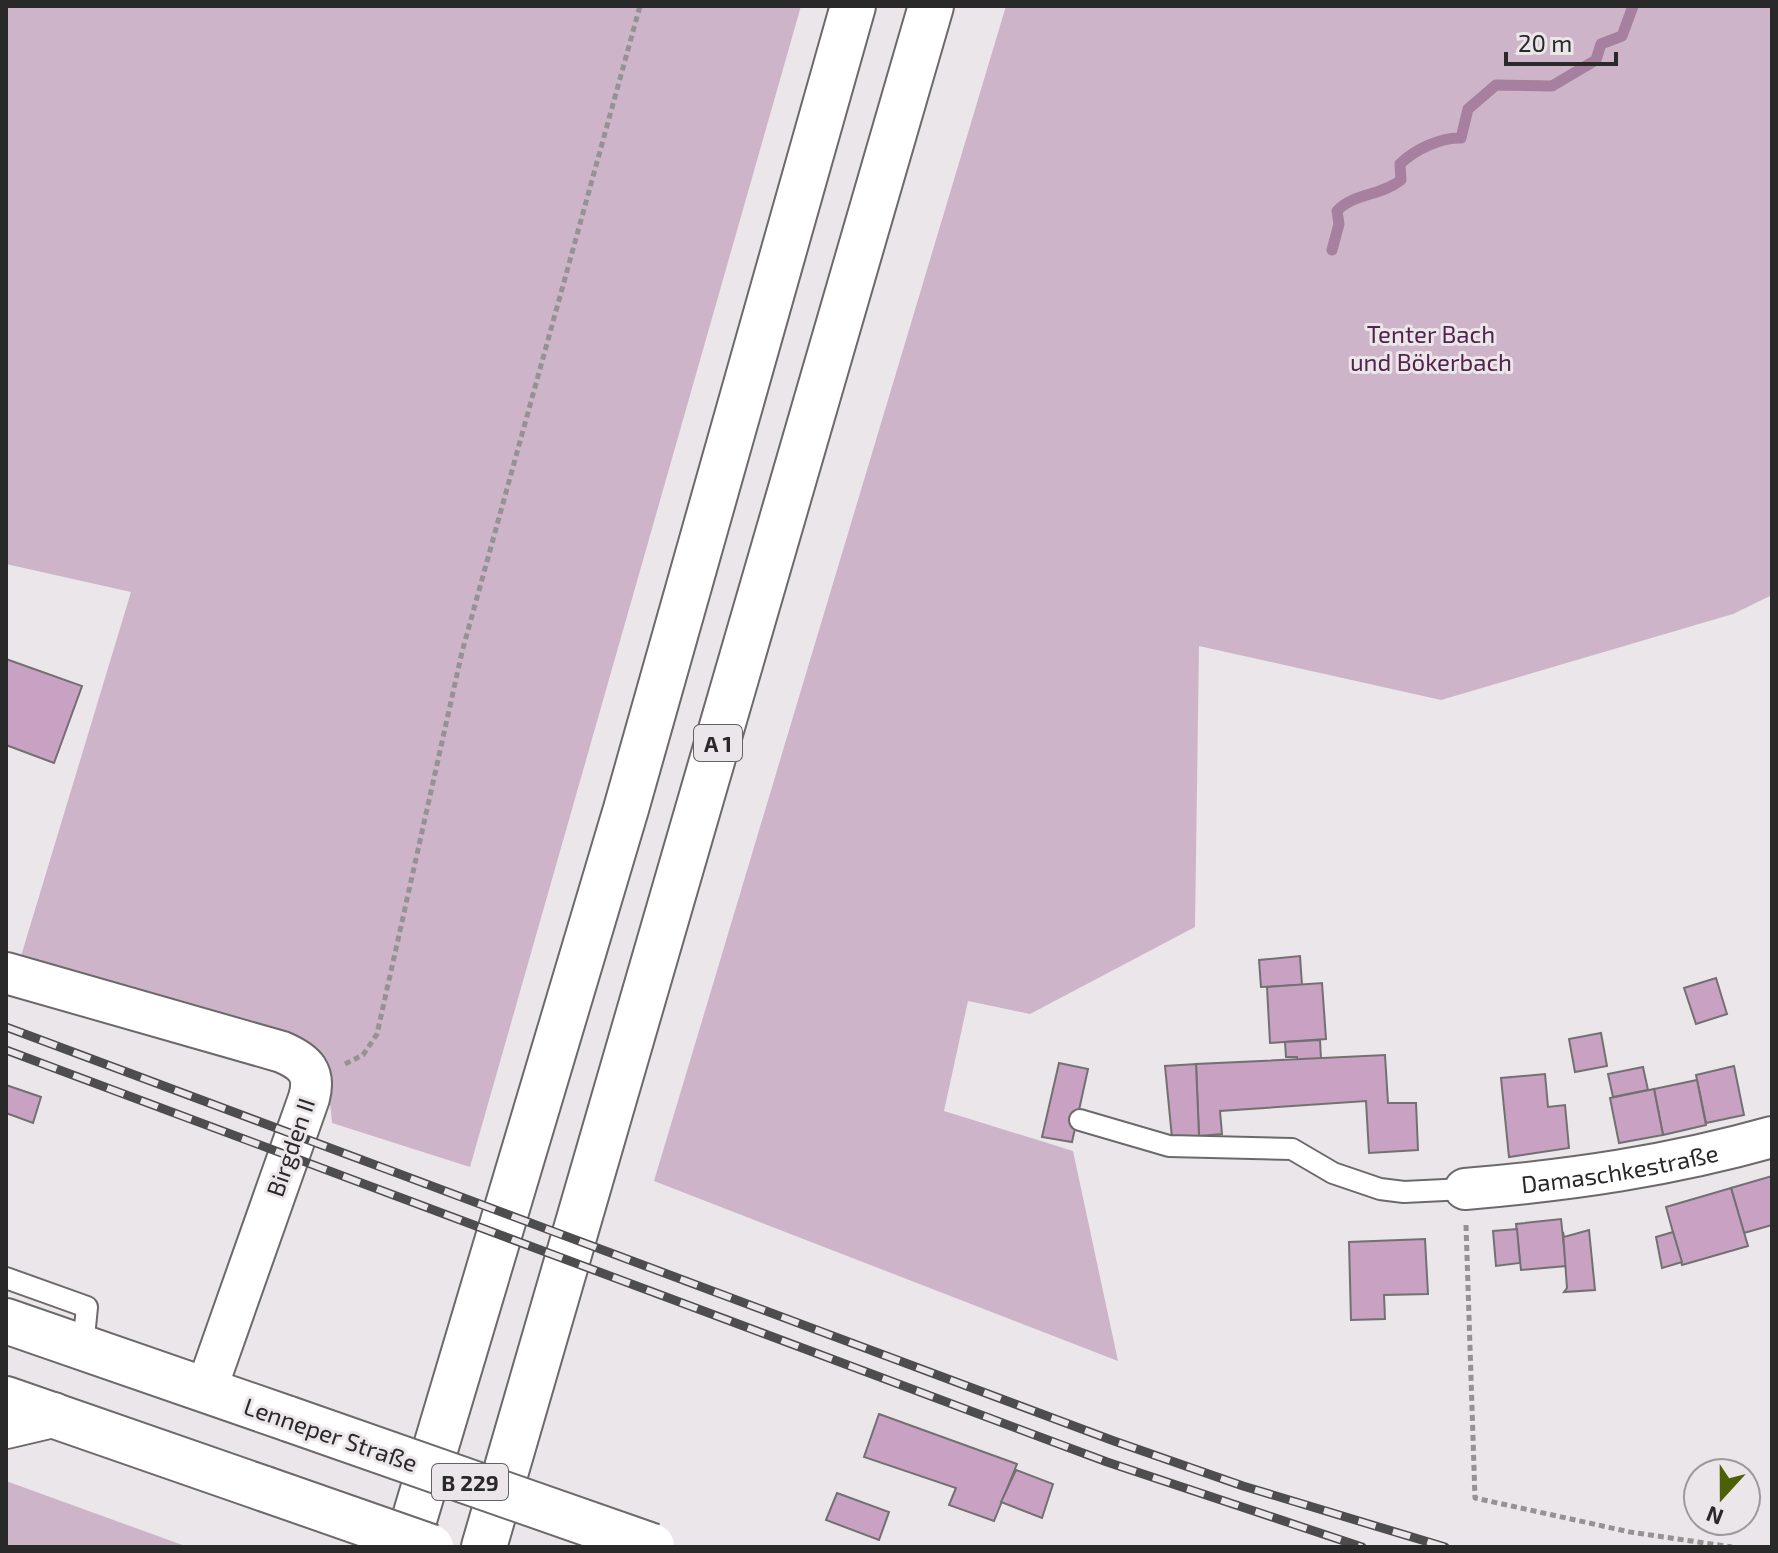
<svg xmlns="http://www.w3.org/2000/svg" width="1778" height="1553" font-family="'Exo 2',sans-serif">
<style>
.green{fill:#ceb4c9}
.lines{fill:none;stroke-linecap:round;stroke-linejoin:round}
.stream{stroke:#a780a0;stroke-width:11}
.building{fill:#c9a1c2;stroke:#737072;stroke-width:2}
.service-casing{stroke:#6c696b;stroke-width:24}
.minor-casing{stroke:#6c696b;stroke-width:44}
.primary-casing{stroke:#6c696b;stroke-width:48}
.motorway-casing{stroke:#6c696b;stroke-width:48}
.path{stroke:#959294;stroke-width:5;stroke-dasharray:6 4;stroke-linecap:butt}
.service{stroke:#fff;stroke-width:20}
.minor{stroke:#fff;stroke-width:40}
.primary{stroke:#fff;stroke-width:44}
.motorway{stroke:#fff;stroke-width:44}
.rail-casing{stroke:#4e4d4e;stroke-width:9}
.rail{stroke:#eae6e9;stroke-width:6;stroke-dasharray:18;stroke-linecap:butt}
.primary-bridge-casing{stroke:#6c696b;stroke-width:48;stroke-linecap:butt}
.primary-bridge{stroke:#fff;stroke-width:44}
.labels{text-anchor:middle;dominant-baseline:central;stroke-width:6;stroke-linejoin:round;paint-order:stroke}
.shield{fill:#eae6e9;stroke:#646263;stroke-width:2}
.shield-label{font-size:22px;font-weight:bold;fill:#2a292a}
.park-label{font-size:24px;fill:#53224d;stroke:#eae6e9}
.street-label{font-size:24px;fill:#2a292a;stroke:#eae6e9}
</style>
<rect width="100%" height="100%" fill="#eae6e9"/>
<g class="green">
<polygon points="6,6 801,6 470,1167 332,1123 326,1060 18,966 131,592 6,564"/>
<polygon points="1006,6 1772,6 1772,595 1733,614 1441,700 1199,646 1195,927 1030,1014 968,1001 944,1111 1073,1151 1118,1361 654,1181"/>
<polygon points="6,1481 188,1547 6,1547"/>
</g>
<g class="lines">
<path class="stream" d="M1332 250 1339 224 1337 211C1354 193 1381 196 1401 180L1400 164C1414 150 1441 137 1461 138L1468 109 1496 85 1552 86 1596 60 1601 44 1622 36 1633 6"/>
</g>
<g class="building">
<polygon points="6,659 82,686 54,763 6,745"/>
<polygon points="1300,956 1302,985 1261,987 1259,960"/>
<polygon points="1716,978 1727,1014 1696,1024 1684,988"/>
<polygon points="1322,983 1326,1039 1270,1043 1267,987"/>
<polygon points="1601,1033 1607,1066 1575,1072 1569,1039"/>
<polygon points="1320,1040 1321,1059 1297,1061 1297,1057 1286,1057 1285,1042"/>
<polygon points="1385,1055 1388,1103 1416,1103 1418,1150 1369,1153 1366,1101 1220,1111 1222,1134 1199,1136 1196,1064"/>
<polygon points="1059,1063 1088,1069 1072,1142 1042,1137"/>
<polygon points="1196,1064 1199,1136 1172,1138 1165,1066"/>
<polygon points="1734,1066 1744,1115 1706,1123 1696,1075"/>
<polygon points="1643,1067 1648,1090 1613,1097 1608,1074"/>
<polygon points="1545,1074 1548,1107 1565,1105 1569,1148 1509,1157 1501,1078"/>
<polygon points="1697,1080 1706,1125 1663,1135 1654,1089"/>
<polygon points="6,1085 41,1097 33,1123 6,1113"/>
<polygon points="1654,1089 1663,1135 1619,1143 1610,1098"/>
<polygon points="1772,1176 1772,1225 1744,1233 1731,1188"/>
<polygon points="1731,1188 1748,1246 1682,1265 1666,1207"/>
<polygon points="1561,1219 1566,1266 1521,1270 1516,1224"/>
<polygon points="1517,1229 1520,1263 1496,1266 1493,1231"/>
<polygon points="1589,1230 1595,1290 1564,1292 1567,1288 1563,1232 1564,1237"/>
<polygon points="1673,1232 1682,1262 1662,1268 1656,1237"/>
<polygon points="1425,1239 1428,1294 1384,1295 1385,1319 1351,1320 1349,1242"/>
<polygon points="879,1414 1017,1464 994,1521 949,1505 956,1488 864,1457"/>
<polygon points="1016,1470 1053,1484 1042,1518 1001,1502"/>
<polygon points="837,1493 889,1512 879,1540 826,1520"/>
</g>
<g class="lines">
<defs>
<g id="service">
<polyline points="1080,1120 1169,1146 1292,1149 1333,1173 1380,1189 1404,1192 1465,1189"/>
<polyline points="6,1278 87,1307 83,1347"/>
</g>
<g id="minor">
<path d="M6 973 282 1052C305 1062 316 1072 309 1098L206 1390"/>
<path id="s1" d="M1465 1189C1571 1180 1669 1166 1772 1137"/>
</g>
<g id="primary">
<polyline points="6,1321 289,1419"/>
<polyline points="6,1399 265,1489"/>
</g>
<g id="motorway">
<polyline points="6,1426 53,1415"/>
<polyline points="406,1547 626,809 853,6"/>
<polyline points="484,1547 931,6"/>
</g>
</defs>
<use href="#service" class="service-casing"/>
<use href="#minor" class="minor-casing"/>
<use href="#primary" class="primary-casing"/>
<use href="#motorway" class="motorway-casing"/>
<g class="path">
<polyline points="345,1064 363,1055 377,1034 462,652 640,6"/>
<polyline points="1466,1225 1475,1498 1630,1532 1732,1547"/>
</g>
<use href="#service" class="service"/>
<use href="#minor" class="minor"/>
<use href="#primary" class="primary"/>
<use href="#motorway" class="motorway"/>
<defs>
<g id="rail">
<polyline points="6,1027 1114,1441 1243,1486 1445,1547"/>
<polyline points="6,1050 1107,1462 1362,1547"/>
</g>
</defs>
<use href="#rail" class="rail-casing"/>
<use href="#rail" class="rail"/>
<defs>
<g id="primary-bridge">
<polyline points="289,1419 652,1546"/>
<polyline points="265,1489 431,1547"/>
</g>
</defs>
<use href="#primary-bridge" class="primary-bridge-casing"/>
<use href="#primary-bridge" class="primary-bridge"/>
</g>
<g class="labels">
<g class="shield">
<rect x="694" y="725" width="48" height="36" rx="6"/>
<rect x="432" y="1464" width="76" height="36" rx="6"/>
</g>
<g class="shield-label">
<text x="718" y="743">A 1</text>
<text x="470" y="1482">B 229</text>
</g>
<g class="park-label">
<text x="1431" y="333">Tenter Bach<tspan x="1431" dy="28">und Bökerbach</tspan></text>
</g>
<g class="street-label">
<text transform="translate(290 1147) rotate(-71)">Birgden II</text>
<text stroke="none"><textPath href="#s1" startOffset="156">Damaschkestraße</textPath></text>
<text transform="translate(331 1434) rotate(19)">Lenneper Straße</text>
</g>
</g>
<rect width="1778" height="1553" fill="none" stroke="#2a292a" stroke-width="16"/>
<g transform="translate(1722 1497) rotate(201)"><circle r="38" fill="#eae6e9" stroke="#9d9a9d" stroke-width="2"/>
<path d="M0-6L14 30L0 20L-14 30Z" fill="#4c6007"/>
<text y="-12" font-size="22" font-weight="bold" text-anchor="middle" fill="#2a292a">N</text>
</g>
<path d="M1506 52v12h110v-12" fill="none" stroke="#2a292a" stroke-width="4"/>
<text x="1518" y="52" font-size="24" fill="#2a292a" stroke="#eae6e9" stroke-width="6" paint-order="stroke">20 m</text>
</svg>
